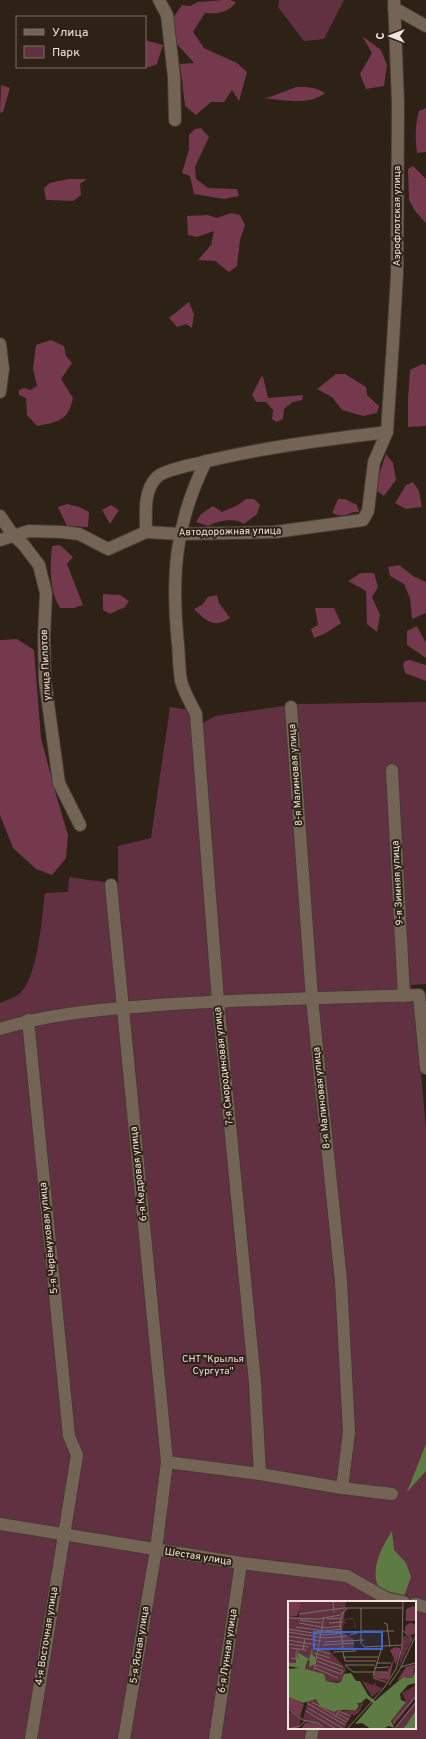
<svg xmlns="http://www.w3.org/2000/svg" width="426" height="1739" font-family="Overpass,sans-serif">
<style>
.green{fill:#623141;fill-rule:evenodd}
.forest{fill:#74394c}
.water{fill:#5f7b44}
.lines{fill:none;stroke-linecap:round;stroke-linejoin:round}
.minor-casing{stroke:#463b33;stroke-width:14}
.minor{stroke:#736456;stroke-width:12}
.labels{text-anchor:middle;dominant-baseline:central;stroke-width:4;stroke-linejoin:round;paint-order:stroke}
.street-label{font-size:10px;fill:#efe7df;stroke:#2e2115}
.park-label{font-size:10px;fill:#f3dee3;stroke:#2e2115}
.inset-road{fill:none;stroke:#7b7066;stroke-width:1}
.view{fill:#3c65d9;fill-opacity:0.15;stroke:#3c65d9;stroke-width:2}
.inset-edge{fill:none;stroke:#efe7df;stroke-width:2}
</style>
<rect width="100%" height="100%" fill="#2e2115"/>
<g class="green">
<polygon points="279,0 344,0 324,39 304,41 278,7"/>
<path d="M426 702V984L411 985 415 1009 426 1128V1739H0V1003C6 1000 14 998 19 994 38 979 42 916 45 893L68 892 69 877 118 884V846L151 838 170 707 190 710 191 730 215 716 298 704ZM289 1602H415V1728H289Z"/>
</g>
<g class="forest">
<path d="M223 0H230L236 2C229 13 217 14 205 13L193 32 204 48 237 63 247 72 239 101 232 90 224 102H211L196 115 185 106 180 64 194 63 176 43 171 21 182 5 190 6 198 2Z"/>
<polygon points="362,36 381,50 387,65 384,86 366,89 360,74 372,53"/>
<polygon points="145,40 163,45 157,64 150,67 133,68 145,67"/>
<polygon points="1,85 10,88 3,112 0,113"/>
<path d="M296 87C307 87 316 87 325 93 309 106 283 100 264 98L270 97Z"/>
<path d="M426 108V152L417 153C415 138 415 125 419 111Z"/>
<polygon points="201,128 209,137 195,167 196,179 208,188 237,189 239,196 224,199 194,194 190,176 182,173 189,149 189,135 195,129"/>
<polygon points="413,166 426,179 426,223 415,211 409,200 408,169"/>
<polygon points="68,179 87,179 80,184 81,195 73,201 46,200 44,188 50,183"/>
<polygon points="231,213 240,215 245,225 240,240 237,266 229,272 215,261 198,260 211,245 214,231 197,237 188,235 187,216 208,215 217,218"/>
<polygon points="189,302 194,314 192,328 186,324 177,327 169,318"/>
<path d="M51 340 64 346 66 356 72 363 61 379 73 398C68 421 58 422 37 426L27 415 26 398 19 395V390L24 388 30 390 37 386 33 369 36 345Z"/>
<polygon points="422,364 426,365 426,426 408,427 408,399 410,370"/>
<polygon points="336,374 345,374 366,387 367,395 379,406 377,413 363,416 342,410 332,397 317,389"/>
<polygon points="263,376 268,398 303,395 302,400 293,402 284,409 283,419 276,422 272,419 273,410 266,402 256,402 252,395 261,377"/>
<polygon points="386,454 393,463 396,480 384,496 377,491 379,475"/>
<polygon points="413,482 419,491 422,507 406,509 395,503 406,485"/>
<path d="M246 499H254L260 505 257 514 244 524C233 517 219 521 208 526L196 522 201 514 213 506 222 512 238 505Z"/>
<path d="M338 499H345L357 505 359 512C347 511 346 520 332 513Z"/>
<polygon points="67,504 79,507 89,512 88,527 67,526 58,507"/>
<polygon points="111,505 119,510 110,524 102,510"/>
<path d="M60 545 73 557 67 564 83 605 74 608H60C49 590 50 567 52 546Z"/>
<polygon points="399,565 413,576 426,582 426,613 412,619 410,598 404,584 390,576 388,567"/>
<polygon points="361,573 374,573 378,587 372,597 380,615 377,632 367,624 366,591 348,581"/>
<polygon points="103,594 120,595 129,601 125,607 110,614 103,610"/>
<path d="M217 595 219 603 230 618C214 629 206 621 194 609L202 605 208 597Z"/>
<polygon points="315,608 334,608 341,623 326,633 314,638 311,629 318,625"/>
<polygon points="417,626 426,643 426,658 407,645 407,631"/>
<polygon points="17,639 34,650 41,738 55,791 68,835 66,858 52,875 36,869 13,848 0,815 0,640"/>
<polygon points="410,660 426,665 426,681 405,673 403,665 405,661"/>
</g>
<g class="water">
<polygon points="426,1444 426,1471 407,1492"/>
<path d="M392 1531 394 1550 406 1563 411 1577 404 1596 379 1589C370 1568 381 1549 392 1531Z"/>
</g>
<g class="lines">
<defs>
<g id="minor">
<polyline points="159,0 167,15 174,77 175,120"/>
<polyline points="394,8 426,26"/>
<polyline points="0,344 3,369 0,392"/>
<path d="M206 461C175 524 171 576 178 644 179 656 179 669 181 681 184 692 191 704 196 714L218 1001 255 1383 260 1474"/>
<polyline points="0,516 13,535 23,544 39,565 46,593 44,637 45,681 59,783 80,825"/>
<path d="M146 532C146 513 143 491 157 477 163 471 186 466 195 464 258 448 322 440 387 432"/>
<polyline points="0,540 29,531 62,532 79,534 108,549 146,532 180,534 275,532 363,520 368,511 374,462 387,432 393,342 397,274 398,103 394,0"/>
<polyline points="291,707 312,999 341,1281 349,1432 342,1488"/>
<polyline points="392,770 404,996"/>
<polyline points="111,885 167,1462 156,1550 124,1739"/>
<polyline points="28,1020 69,1436 77,1455 31,1739"/>
<path d="M0 1029C51 1013 106 1009 158 1005 245 999 332 998 419 995L426 1068"/>
<polyline points="167,1462 260,1474 342,1488 392,1494"/>
<polyline points="0,1524 241,1563 347,1576 386,1598 404,1602"/>
<polyline points="415,1604 426,1607"/>
<polyline points="215,1739 241,1563"/>
<polyline points="311,1739 313,1728"/>
</g>
</defs>
<use href="#minor" class="minor-casing"/>
<use href="#minor" class="minor"/>
</g>
<g class="labels">
<g class="street-label">
<text transform="translate(397 216) rotate(-90)">Аэрофлотская улица</text>
<text transform="translate(230 532) rotate(-1)">Автодорожная улица</text>
<text transform="translate(46 665) rotate(-93)">улица Пилотов</text>
<text transform="translate(296 775) rotate(-94)">8-я Малиновая улица</text>
<text transform="translate(398 883) rotate(-93)">9-я Зимняя улица</text>
<text transform="translate(224 1066) rotate(-96)">7-я Смородиновая улица</text>
<text transform="translate(322 1098) rotate(-96)">8-я Малиновая улица</text>
<text transform="translate(139 1174) rotate(-96)">6-я Кедровая улица</text>
<text transform="translate(49 1238) rotate(-96)">5-я Черёмуховая улица</text>
<text transform="translate(198 1557) rotate(9)">Шестая улица</text>
<text transform="translate(47 1636) rotate(-81)">4-я Восточная улица</text>
<text transform="translate(140 1645) rotate(-81)">5-я Ясная улица</text>
<text transform="translate(228 1651) rotate(-82)">6-я Лунная улица</text>
</g>
<g class="park-label">
<text x="213" y="1359">CНТ "Крылья<tspan x="213" dy="12">Сургута"</tspan></text>
</g>
</g>
<g transform="translate(288 1601)">
<rect width="128" height="128" fill="#2e2115"/>
<path d="M16 0H58L56 18 66 17 68 26H65L67 25 66 18 56 19 59 23 56 22 54 31 66 38V49L40 48 58 68 53 81 38 80 37 77 17 69 20 60 12 52 8 63 0 62V16H11V5ZM119 34 124 39 111 66 115 36ZM74 80 85 84 88 80 87 84 93 87 96 86 84 96ZM128 84V97L105 125 104 117 118 101 114 92ZM78 97 71 111 66 115 64 113 56 128H37L15 118 20 99 28 98 40 107 56 110 71 108 72 104 69 102 74 103ZM128 100V112L114 128 107 126ZM4 111 13 118 10 128H0V112Z" fill="#623141"/>
<path d="M0 0H14L9 15 0 16ZM125 5 128 6V20H118V8ZM117 28a6 6 0 1 1 12 0a6 6 0 1 1-12 0ZM107 46 112 47V52L107 64 106 58 102 76 100 79 87 77 99 80 98 82 85 78 86 72 99 71 106 58 102 49ZM128 63 124 77 115 76 109 80 118 66ZM0 96 16 103 12 116 0 107ZM18 121 30 123 35 128H13Z" fill="#74394c"/>
<path d="M24 48 25 52H23L28 57 27 63 21 66 22 60 20 58 17 68 36 73 38 80 49 82 53 81 56 73 63 72 68 80H72L80 94 87 100 115 76 124 77 128 68V82L120 84 112 93 113 99 118 101 103 120 106 126 112 128 100 125 96 128H83L74 122 67 123 85 102 78 97 73 102H69L71 105 68 109H50L46 111 32 105 28 98 15 102 0 96V68L11 67 0 65V62H8V54L11 58 9 53 11 52 21 58ZM127 111 128 128H114L118 124Z" fill="#5f7b44"/>
<path class="inset-road" d="M45 0 46 12M73 7V42L77 46M11 13 56 7H115M0 17 31 18 52 14 60 7M39 18 53 17M12 19 33 22M11 22 38 27 52 25M41 22 55 21M96 22 99 23 102 46M8 26 37 30 53 28M0 28 37 34 54 32M115 30 123 36V40M0 31 37 37 59 35M62 34 75 30H106M0 35 33 40M0 39 29 44M36 41 76 39M0 43 21 46M35 44 66 42M77 46 114 44M3 47 18 49M43 48 55 47 52 21 56 11M15 49 17 37M29 49 42 53M45 51 68 50M55 51 57 60H88M26 52 42 57M29 56 55 66M55 56H90M3 57 8 58V51L12 48M29 60 55 70M88 62H103M28 64 53 73 55 70M57 64 65 71H99M57 64H87M113 66 127 62M27 67 50 77M86 67 101 66M26 69 36 16M85 75 94 46M101 84 112 68 128 34M24 101 58 121M19 102 57 124M20 107 54 127M0 108 15 119 30 122 37 128M18 110 48 128M49 112 61 119M47 116 51 110 62 115M105 122 128 95M108 126 128 101M0 128 12 125 17 120M59 128 96 87 108 68 114 46 115 0"/>
<path class="view" d="M26 31H94V48H26Z"/>
<rect width="128" height="128" class="inset-edge"/>
</g>
<rect x="16" y="16" width="130" height="52" fill="#2e2115" stroke="#7b7066"/>
<rect x="24" y="29" width="20" height="6" fill="#736456" stroke="#7b7066"/>
<text x="52" y="36" font-size="12" fill="#efe7df">Улица</text>
<rect x="24" y="46" width="20" height="12" fill="#623141" stroke="#7b7066"/>
<text x="52" y="56" font-size="12" fill="#efe7df">Парк</text>
<g transform="translate(390 36) rotate(270)" stroke="#2e2115" stroke-width="3" paint-order="stroke">
<path d="M0-3L7 15L0 10L-7 15Z" fill="#efe7df"/>
<text y="-6" font-size="11" font-weight="bold" text-anchor="middle" fill="#efe7df">С</text>
</g>
</svg>
